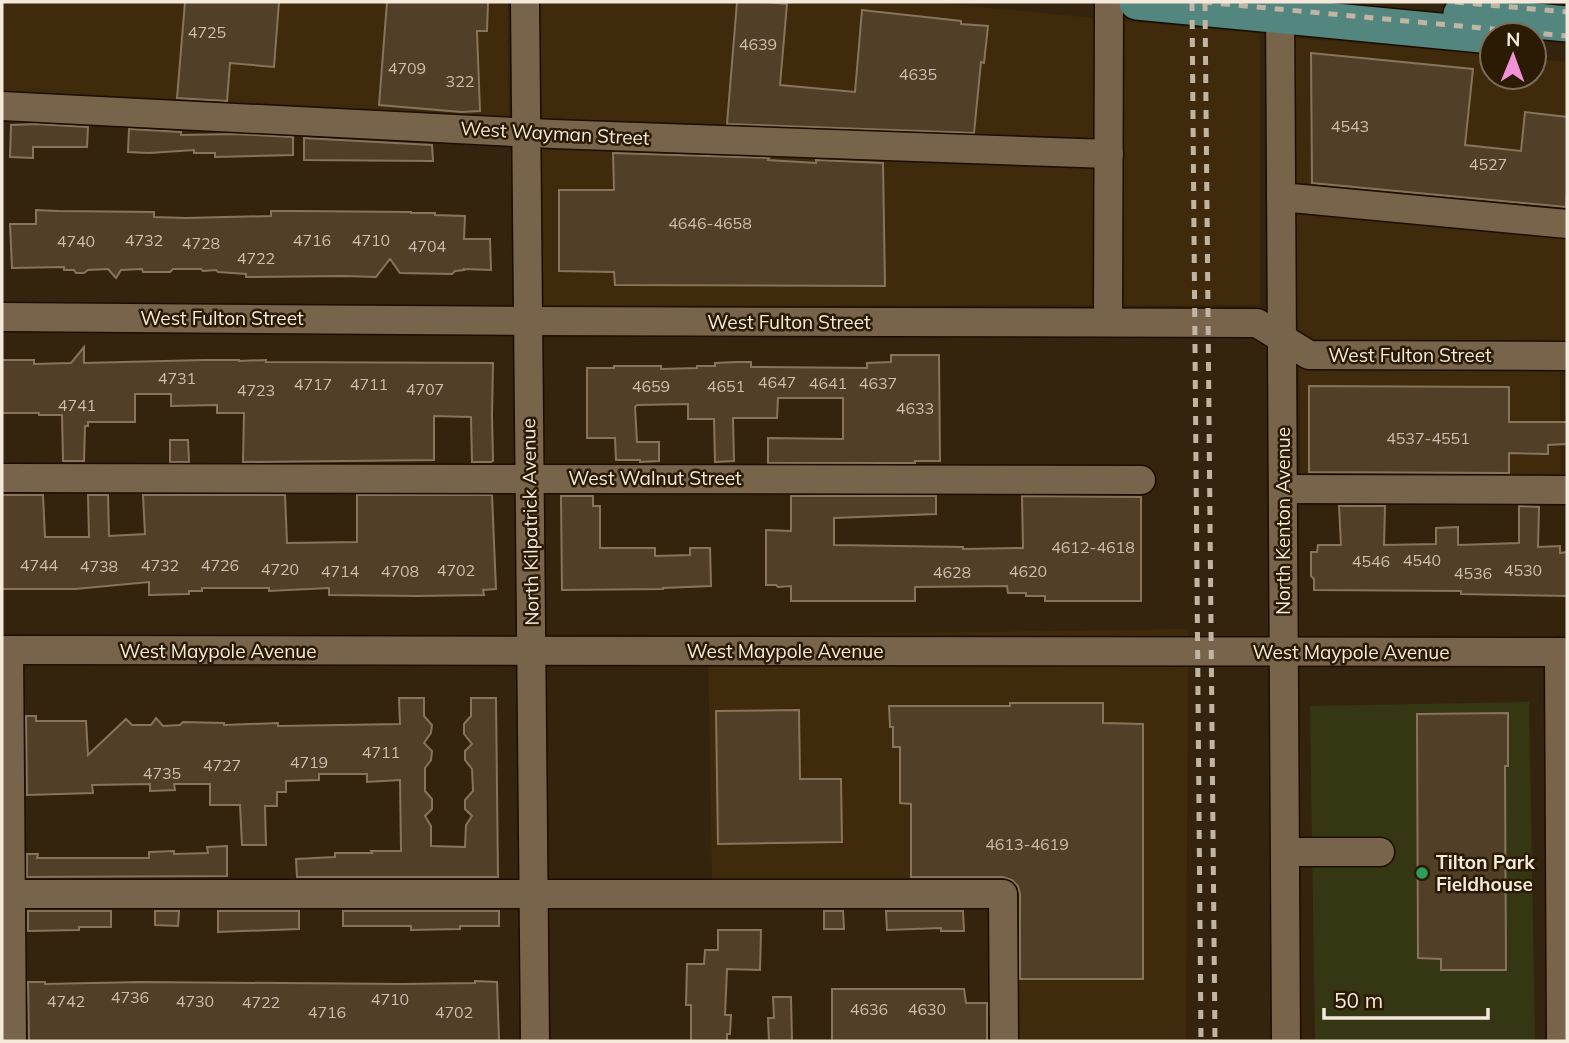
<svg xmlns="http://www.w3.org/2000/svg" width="1569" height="1043" font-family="Mulish,sans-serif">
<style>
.built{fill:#3f2a0b}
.green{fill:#353713}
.building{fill:#513f27;stroke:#88745b;stroke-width:2}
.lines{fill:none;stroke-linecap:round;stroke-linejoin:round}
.minor-casing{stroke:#1c0d00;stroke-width:31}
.major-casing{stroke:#1c0d00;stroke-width:38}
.minor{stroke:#77644b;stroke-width:28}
.major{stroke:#548680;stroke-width:35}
.rail{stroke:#c0b4a3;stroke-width:5;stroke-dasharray:9 9;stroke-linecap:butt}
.leisure-dot{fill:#2e9e5b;stroke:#2b1b04;stroke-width:2.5}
.labels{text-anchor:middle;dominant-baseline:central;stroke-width:5;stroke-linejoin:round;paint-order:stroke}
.number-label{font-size:16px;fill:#cbbeae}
.street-label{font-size:19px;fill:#f4e9db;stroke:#2b1b04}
.poi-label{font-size:19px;font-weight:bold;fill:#f4e9db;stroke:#2b1b04;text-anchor:start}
</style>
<rect width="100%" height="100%" fill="#35240d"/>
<g class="built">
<polygon points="2,2 508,2 509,132 2,106"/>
<polygon points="538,2 927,2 1254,33 1259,35 1260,42 1260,305 542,306"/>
<polygon points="1296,38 1492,55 1492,77 1534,77 1534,59 1567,62 1567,341 1305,339 1291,337 1293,41"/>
<polygon points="1299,367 1560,370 1561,490 1301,489"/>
<polygon points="1188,629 1186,1041 994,1041 987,888 712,882 708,636"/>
</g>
<polygon class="green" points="1529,702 1535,1041 1315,1041 1310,706"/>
<g class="building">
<polygon points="185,2 279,2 274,67 230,63 227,101 177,98"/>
<polygon points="387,2 488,2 487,31 477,31 480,111 461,112 379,105"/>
<polygon points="737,2 766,2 787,4 780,85 855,92 862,10 961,21 961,24 988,26 984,63 981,62 974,133 727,124"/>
<polygon points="1311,53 1473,69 1465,145 1521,151 1525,112 1567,117 1567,191 1566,207 1312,183"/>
<polygon points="36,124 88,127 87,147 33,147 33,158 10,157 11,125"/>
<polygon points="129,129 181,132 181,135 234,134 293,137 293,155 215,157 215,153 194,153 194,150 149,153 128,152"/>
<polygon points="304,138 432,145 433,161 304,160"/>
<polygon points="613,153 769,158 768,160 816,163 816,160 883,163 885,286 615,285 614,272 559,271 559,190 614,190"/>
<polygon points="36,210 59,211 154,212 154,217 186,218 271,216 271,211 294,211 411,212 411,213 435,213 435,215 465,216 464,239 490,239 491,270 464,269 464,270 455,271 452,274 400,273 390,259 376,277 343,276 246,277 246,274 218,272 216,270 203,271 201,269 173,269 170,272 143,272 142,269 121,270 116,278 108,269 88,270 84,273 76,273 74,270 64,270 64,267 12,268 10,224 36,224"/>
<polygon points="84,347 84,363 204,360 239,360 239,361 266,360 266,362 493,363 492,416 493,461 491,462 472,462 471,417 434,416 434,460 243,462 244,413 217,413 217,405 171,406 171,394 135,394 135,422 88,422 88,426 85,426 84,461 63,461 62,415 39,415 39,413 2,413 2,360 34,360 34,364 71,363"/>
<polygon points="891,355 939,355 940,461 915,461 915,463 768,463 768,438 843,439 843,398 778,398 777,418 733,418 734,461 715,462 714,419 688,419 688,404 637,405 635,407 637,442 659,442 659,461 640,462 640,460 616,460 615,438 587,438 587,368 614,368 614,366 661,366 661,369 697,368 697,366 715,366 715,363 736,362 751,362 751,367 867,368 867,363 891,362"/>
<polygon points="1309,386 1509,387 1509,422 1567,422 1567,444 1548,445 1548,454 1509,453 1509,473 1309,472"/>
<polygon points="170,440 188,440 189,462 170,462"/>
<polygon points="2,495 43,495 45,537 89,537 88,495 108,495 109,536 145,534 143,495 285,495 287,543 357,542 357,495 492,495 496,589 483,590 484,595 416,596 329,595 329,588 269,591 269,588 202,588 202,591 189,591 189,594 149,595 149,582 75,589 2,589"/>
<polygon points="561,496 593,496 593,506 600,506 600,548 655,548 655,556 690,555 690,548 710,548 711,586 663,588 663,589 562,590"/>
<polygon points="791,496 936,496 936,514 834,518 834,545 963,547 963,549 1023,548 1022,496 1141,497 1141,601 1045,601 1045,596 1026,596 1026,593 1008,593 1007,586 915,587 915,601 791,601 791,586 778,587 776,585 766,585 766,530 791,531"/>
<polygon points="1339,506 1385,506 1384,545 1436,544 1436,528 1458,527 1458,545 1519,543 1519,506 1539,507 1538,547 1560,546 1560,553 1567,552 1567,596 1461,594 1461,591 1314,590 1314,579 1311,576 1311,552 1317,552 1318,545 1341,545"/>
<polygon points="399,698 424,698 424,716 432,725 431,733 424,743 432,751 431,760 425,768 425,791 432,799 432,809 425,816 431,826 431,846 465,847 466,825 472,816 465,809 465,800 473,791 472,769 465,760 465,751 472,744 464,734 464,724 471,716 471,698 496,698 498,877 297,877 296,859 335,857 335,853 372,853 371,851 401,851 400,780 367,782 367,774 319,774 319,780 286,781 286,792 277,792 277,806 265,806 266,845 242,845 240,805 210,805 210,784 174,784 175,790 150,791 150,784 92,785 93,793 27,795 26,716 36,716 36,721 86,721 88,755 126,719 132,725 151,725 156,718 163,726 180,725 183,722 224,723 224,725 278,723 278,726 400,724"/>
<polygon points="1010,703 1103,703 1103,723 1143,724 1143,979 1020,979 1020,894 1018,886 1012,880 1003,877 911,877 911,804 900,803 900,747 893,747 893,727 890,727 889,706 1010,706"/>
<polygon points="799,710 800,779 841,779 842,842 718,844 716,711"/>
<polygon points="1508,713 1508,766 1505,766 1506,970 1441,970 1441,959 1418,958 1417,714"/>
<polygon points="227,846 227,876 27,877 27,854 38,854 37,858 149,858 149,852 174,851 174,854 208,853 207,847"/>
<polygon points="28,911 111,911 111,927 79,927 79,930 28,931"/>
<polygon points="155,911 179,911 178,926 155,925"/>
<polygon points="218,911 299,911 299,929 218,932"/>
<polygon points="343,911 499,911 499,926 460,926 460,929 411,930 411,926 343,926"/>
<polygon points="824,911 843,911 844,929 824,929"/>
<polygon points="886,911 963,911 964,931 941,931 941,928 887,930"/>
<polygon points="718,930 761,930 760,970 727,969 725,1015 731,1015 730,1034 727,1034 727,1041 691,1041 691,1005 686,1005 687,964 704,964 705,950 718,950"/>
<polygon points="475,981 497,982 499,1041 29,1041 28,982 45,982 45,984 141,982 402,984 475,983"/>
<polygon points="832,989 964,989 966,1003 987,1003 987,1041 832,1041"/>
<polygon points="773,997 791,997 792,1041 769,1041 768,1018 774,1018"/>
</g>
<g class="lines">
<defs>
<g id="minor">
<polyline points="525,2 535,1041"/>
<polyline points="1280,2 1286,1041"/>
<polyline points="2,106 553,134 1109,154"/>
<polyline points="1281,197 1567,224"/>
<polyline points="2,317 528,321 1257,323 1309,355 1567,356"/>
<polyline points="1108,322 1109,2"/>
<polyline points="2,478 1141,480"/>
<polyline points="1283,489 1567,490"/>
<polyline points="2,650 1567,652"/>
<polyline points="9,650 12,1041"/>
<polyline points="1559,652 1561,1041"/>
<polyline points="1285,852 1380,852"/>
<polyline points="2,894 1003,894 1004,1041"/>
</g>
<g id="major">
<polyline points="1137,2 1492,36"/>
<polyline points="1461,14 1567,24"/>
</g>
</defs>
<use href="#minor" class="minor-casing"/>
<use href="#major" class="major-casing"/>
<use href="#minor" class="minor"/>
<use href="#major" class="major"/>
<g class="rail">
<polyline points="1192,2 1201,1041"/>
<polyline points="1203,2 1567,36"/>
<polyline points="1205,2 1215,1041"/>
<polyline points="1455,2 1567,12"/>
</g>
</g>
<circle class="leisure-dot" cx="1422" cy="873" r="7"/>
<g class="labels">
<g class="number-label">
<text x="207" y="32">4725</text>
<text x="758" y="44">4639</text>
<text x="407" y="68">4709</text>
<text x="918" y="74">4635</text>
<text x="460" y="81">322</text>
<text x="1350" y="126">4543</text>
<text x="1488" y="164">4527</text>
<text x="710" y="223">4646-4658</text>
<text x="144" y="240">4732</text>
<text x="312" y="240">4716</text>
<text x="371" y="240">4710</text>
<text x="76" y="241">4740</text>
<text x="201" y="243">4728</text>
<text x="427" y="246">4704</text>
<text x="256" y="258">4722</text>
<text x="177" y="378">4731</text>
<text x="777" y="382">4647</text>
<text x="828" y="383">4641</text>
<text x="878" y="383">4637</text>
<text x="313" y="384">4717</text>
<text x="369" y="384">4711</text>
<text x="651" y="386">4659</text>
<text x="726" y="386">4651</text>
<text x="425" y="389">4707</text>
<text x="256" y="390">4723</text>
<text x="77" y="405">4741</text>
<text x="915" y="408">4633</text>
<text x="1428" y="438">4537-4551</text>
<text x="1093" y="547">4612-4618</text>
<text x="1422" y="560">4540</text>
<text x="1371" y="561">4546</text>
<text x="39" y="565">4744</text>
<text x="160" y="565">4732</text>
<text x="220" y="565">4726</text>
<text x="99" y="566">4738</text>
<text x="280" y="569">4720</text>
<text x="456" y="570">4702</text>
<text x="1523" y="570">4530</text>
<text x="340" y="571">4714</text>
<text x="400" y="571">4708</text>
<text x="1028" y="571">4620</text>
<text x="952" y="572">4628</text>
<text x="1473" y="573">4536</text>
<text x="381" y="752">4711</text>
<text x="309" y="762">4719</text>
<text x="222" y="765">4727</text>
<text x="162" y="773">4735</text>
<text x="1027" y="844">4613-4619</text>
<text x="130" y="997">4736</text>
<text x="390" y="999">4710</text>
<text x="66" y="1001">4742</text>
<text x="195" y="1001">4730</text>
<text x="261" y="1002">4722</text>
<text x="869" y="1009">4636</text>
<text x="927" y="1009">4630</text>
<text x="327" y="1012">4716</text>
<text x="454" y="1012">4702</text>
</g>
<g class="street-label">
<text transform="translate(555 133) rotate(3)">West Wayman Street</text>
<text x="222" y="318">West Fulton Street</text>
<text x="789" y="322">West Fulton Street</text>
<text x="1410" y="355">West Fulton Street</text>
<text x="655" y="478">West Walnut Street</text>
<text transform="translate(1283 521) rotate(-90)">North Kenton Avenue</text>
<text transform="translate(530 522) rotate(-91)">North Kilpatrick Avenue</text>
<text x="218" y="651">West Maypole Avenue</text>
<text x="785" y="651">West Maypole Avenue</text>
<text x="1351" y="652">West Maypole Avenue</text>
</g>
<g class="poi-label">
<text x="1436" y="862">Tilton Park<tspan x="1436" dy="22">Fieldhouse</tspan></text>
</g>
</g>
<rect width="1569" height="1043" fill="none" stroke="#f4e9db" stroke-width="7"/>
<g transform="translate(1513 56) rotate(1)"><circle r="33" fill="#2b1b04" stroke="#7b6d5a" stroke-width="2"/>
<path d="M0-5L12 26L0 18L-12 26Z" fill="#f291d6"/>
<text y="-10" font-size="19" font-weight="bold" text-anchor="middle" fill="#f4e9db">N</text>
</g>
<path d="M1324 1008v10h164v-10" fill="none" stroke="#f4e9db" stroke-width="3.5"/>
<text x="1334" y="1008" font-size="21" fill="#f4e9db" stroke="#2b1b04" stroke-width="5" paint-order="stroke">50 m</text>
</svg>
